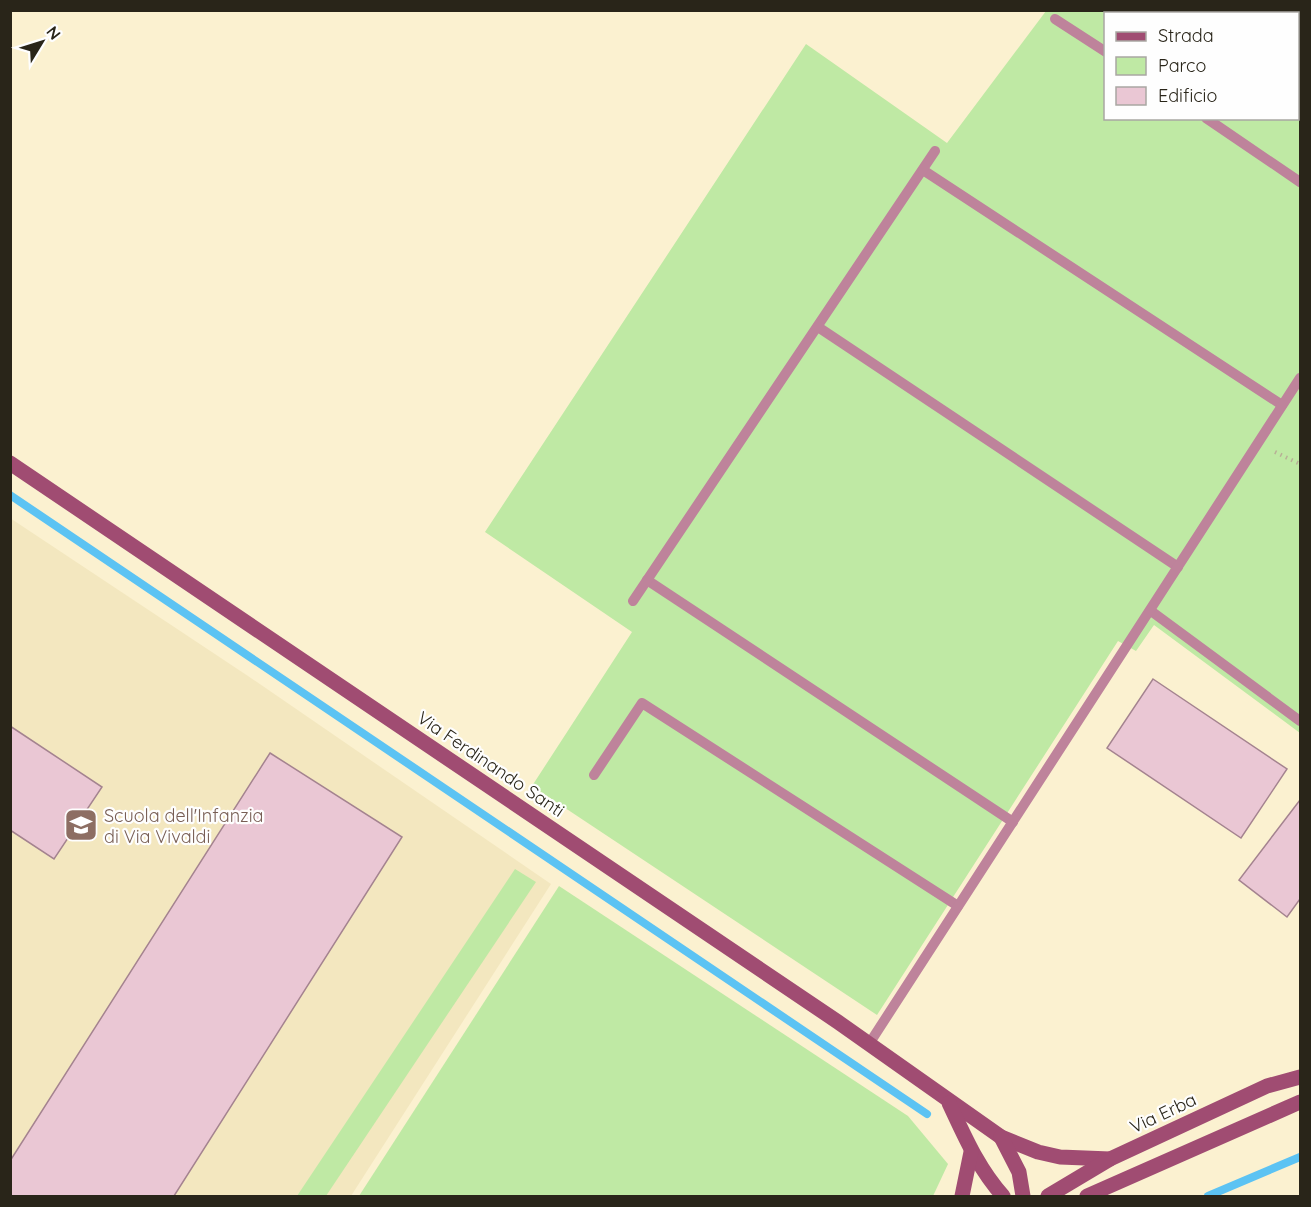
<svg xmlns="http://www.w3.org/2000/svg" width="1311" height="1207" font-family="Quicksand,sans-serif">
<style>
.built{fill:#f3e7bf}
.green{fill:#bfe9a4;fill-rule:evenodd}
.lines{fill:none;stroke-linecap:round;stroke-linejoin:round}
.stream{stroke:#5cc3f3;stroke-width:8}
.building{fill:#eac7d4;stroke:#a4838f;stroke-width:1.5}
.path{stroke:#b8b096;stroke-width:4;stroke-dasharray:1.5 4.5;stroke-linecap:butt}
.lane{stroke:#be839b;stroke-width:10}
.secondary{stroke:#a04c72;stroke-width:15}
.labels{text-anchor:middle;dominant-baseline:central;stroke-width:4.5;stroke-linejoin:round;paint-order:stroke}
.street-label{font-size:18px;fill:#292519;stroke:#fefefe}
.education-label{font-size:18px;fill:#785e54;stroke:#fefefe;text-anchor:start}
</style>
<rect width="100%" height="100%" fill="#fbf1d0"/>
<polygon class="built" points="10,518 248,676 551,884 351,1196 11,1196"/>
<g class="green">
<path d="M1046 11H1300V733L1154 625 1136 651 1118 641 877 1015 532 786 632 632 485 532 806 44 947 143ZM1106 14H1298V118H1106Z"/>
<polygon points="515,869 536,882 326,1196 297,1196"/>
<polygon points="559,886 908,1116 948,1164 933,1196 359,1196"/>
</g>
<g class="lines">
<g class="stream">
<polyline points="10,495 927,1114"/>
<polyline points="1208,1196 1300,1157"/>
</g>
</g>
<g class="building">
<polygon points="1153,679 1287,769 1241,838 1107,748"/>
<polygon points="10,726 102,787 54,859 10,830"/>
<polygon points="270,753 402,837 174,1196 13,1196 10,1195 10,1161"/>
<polygon points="1300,800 1300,899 1287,917 1239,880"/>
</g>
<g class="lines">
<polyline class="path" points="1275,452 1300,464"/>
<g class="lane">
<polyline points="1055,19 1106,52"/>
<polyline points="1206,118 1300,182"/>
<polyline points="923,170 1282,405"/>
<polyline points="818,327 1178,567"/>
<polyline points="647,580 1013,822"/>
<polyline points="633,601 935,151"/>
<polyline points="1151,611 1300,721"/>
<polyline points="594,775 642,703 958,906"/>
<polyline points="869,1044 1300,378"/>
</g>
<g class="secondary">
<polyline points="10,463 838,1022 1001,1137 1038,1152 1060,1157 1110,1159"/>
<path d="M949 1103C965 1137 978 1168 1003 1196"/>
<polyline points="1001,1137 1019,1172 1023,1196"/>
<polyline points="962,1196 971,1152"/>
<polyline points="1048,1196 1110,1159 1267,1086 1300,1077"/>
<polyline points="1087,1196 1300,1102"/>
</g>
</g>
<defs>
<symbol id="school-square" viewBox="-11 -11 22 22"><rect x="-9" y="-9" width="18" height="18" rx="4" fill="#8d6e63" stroke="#fefefe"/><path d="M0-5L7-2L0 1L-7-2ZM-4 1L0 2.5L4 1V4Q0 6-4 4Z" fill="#fff"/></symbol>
</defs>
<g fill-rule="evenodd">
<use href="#school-square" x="62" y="806" width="38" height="38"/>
</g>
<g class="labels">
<g class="street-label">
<text transform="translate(491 764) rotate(34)">Via Ferdinando Santi</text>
<text transform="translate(1163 1113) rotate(-25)">Via Erba</text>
</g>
<g class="education-label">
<text x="104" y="815">Scuola dell'Infanzia<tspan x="104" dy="21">di Via Vivaldi</tspan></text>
</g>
</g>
<rect width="1311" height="1207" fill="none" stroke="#292519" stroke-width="24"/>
<rect x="1104" y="12" width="195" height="108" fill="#fefefe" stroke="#a9a7a2" stroke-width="1.5"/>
<rect x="1116" y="32" width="30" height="9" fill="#a04c72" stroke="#a9a7a2" stroke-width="1.5"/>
<text x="1158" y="42" font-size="18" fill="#292519">Strada</text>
<rect x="1116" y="57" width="30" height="18" fill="#bfe9a4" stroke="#a9a7a2" stroke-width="1.5"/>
<text x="1158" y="72" font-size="18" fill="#292519">Parco</text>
<rect x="1116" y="87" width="30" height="18" fill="#eac7d4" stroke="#a9a7a2" stroke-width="1.5"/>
<text x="1158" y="102" font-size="18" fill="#292519">Edificio</text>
<g transform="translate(42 42) rotate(52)" stroke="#fefefe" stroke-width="4.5" paint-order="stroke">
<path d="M0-4.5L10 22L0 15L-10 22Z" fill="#292519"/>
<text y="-9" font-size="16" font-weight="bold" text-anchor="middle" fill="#292519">N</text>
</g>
</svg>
